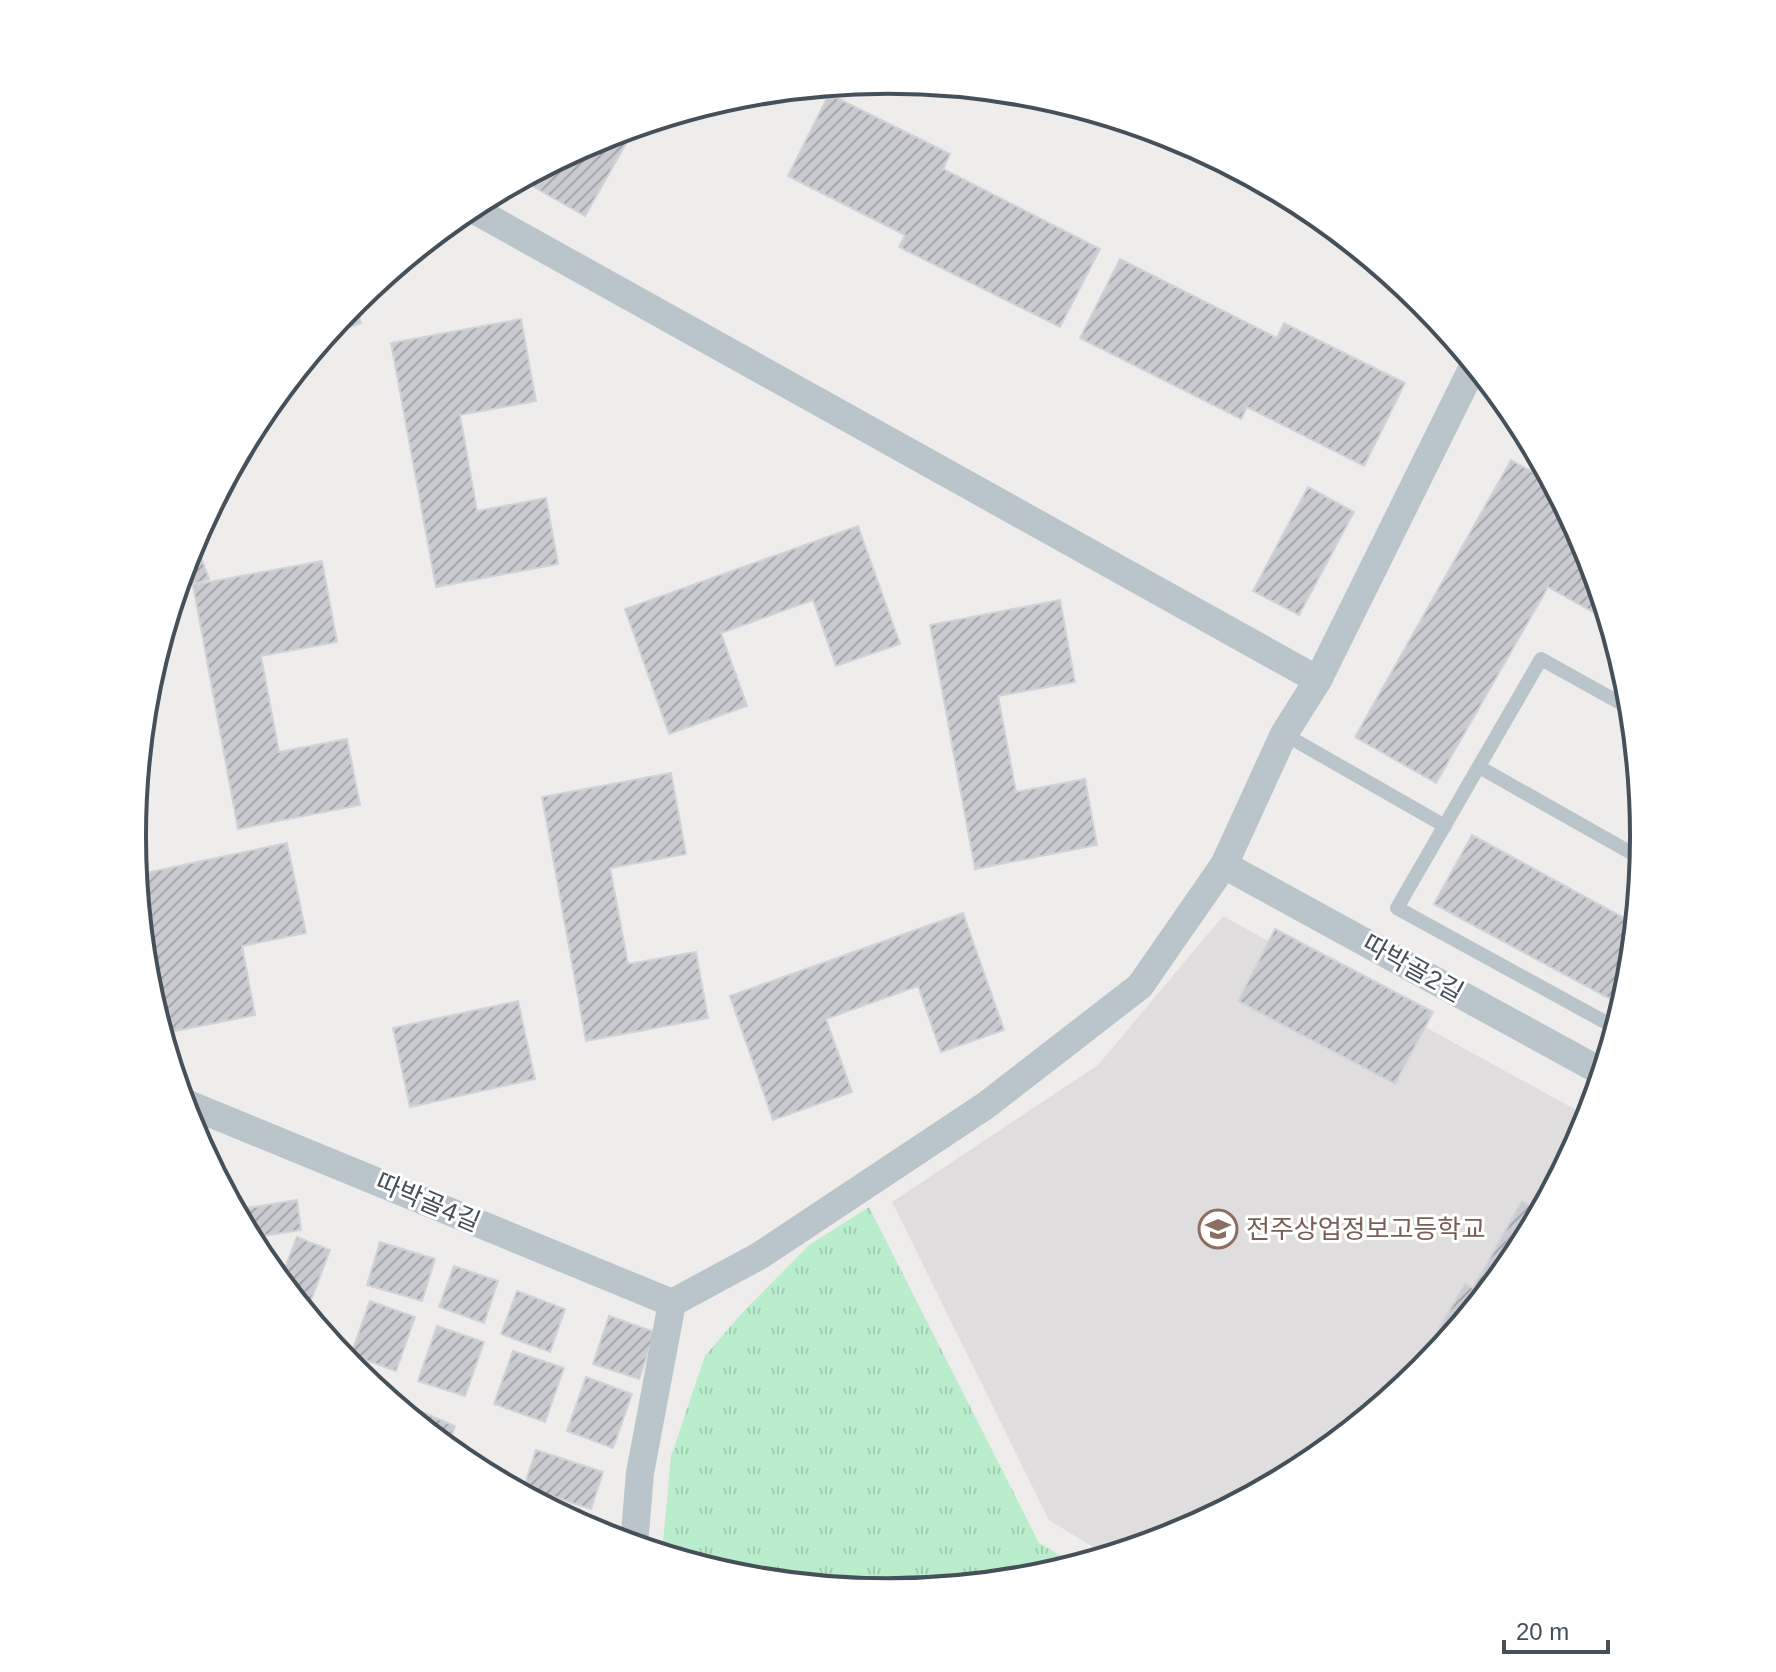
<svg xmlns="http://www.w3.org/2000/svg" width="1776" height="1672" font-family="Helvetica,'Noto Sans KR',sans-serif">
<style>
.education{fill:#e0ddde}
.grass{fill:url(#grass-tufts)}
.building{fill:url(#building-hatch);stroke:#d0d3d8;stroke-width:2}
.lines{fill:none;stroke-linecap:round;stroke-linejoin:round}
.service{stroke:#bac4cb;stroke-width:14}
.minor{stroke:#bac4cb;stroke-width:28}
.labels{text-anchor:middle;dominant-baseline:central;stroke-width:6;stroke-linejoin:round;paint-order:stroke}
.street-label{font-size:26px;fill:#455059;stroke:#fff}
.education-label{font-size:26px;fill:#785e54;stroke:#fff;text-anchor:start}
.rim{fill:none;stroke:#455059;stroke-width:4}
</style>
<defs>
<pattern id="grass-tufts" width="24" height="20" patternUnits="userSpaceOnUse" patternTransform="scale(2)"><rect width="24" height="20" fill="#baedcc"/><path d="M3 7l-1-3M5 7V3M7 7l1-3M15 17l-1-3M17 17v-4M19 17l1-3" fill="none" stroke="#a1cdb1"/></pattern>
<pattern id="building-hatch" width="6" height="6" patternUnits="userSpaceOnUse" patternTransform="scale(2)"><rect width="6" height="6" fill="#c9cbd1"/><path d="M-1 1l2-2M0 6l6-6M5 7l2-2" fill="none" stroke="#a5a7ad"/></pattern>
</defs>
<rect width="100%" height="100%" fill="#efecec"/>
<polygon class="education" points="1223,916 1589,1117 1516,1256 1422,1371 1308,1465 1177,1535 1108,1556 1049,1520 892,1202 1098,1065"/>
<polygon class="grass" points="869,1207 1039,1543 1077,1565 1035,1578 888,1592 740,1577 662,1554 671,1456 705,1356 742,1313 809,1245"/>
<g class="building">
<polygon points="829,94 950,154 943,169 1100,249 1060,327 899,247 905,235 788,176"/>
<polygon points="636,126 585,216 532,186 543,168 599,137"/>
<polygon points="1120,259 1277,338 1284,323 1405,383 1364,466 1247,407 1241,419 1080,338"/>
<polygon points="354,301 361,323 326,335"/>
<polygon points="521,319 536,401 460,415 477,511 546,498 558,564 436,587 391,343"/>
<polygon points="1511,460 1552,483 1587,547 1609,621 1548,587 1436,783 1355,737"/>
<polygon points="1308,487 1354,512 1299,615 1253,591"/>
<polygon points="858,526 900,644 836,666 813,600 721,633 747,706 669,734 625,609"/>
<polygon points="194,537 209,579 176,590 190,546"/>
<polygon points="322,561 337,642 261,656 279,752 347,739 360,805 238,829 193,585"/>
<polygon points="1060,600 1075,682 998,696 1016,792 1085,779 1097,845 975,869 930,625"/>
<polygon points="671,773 686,854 610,868 628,964 696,952 708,1018 586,1041 542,797"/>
<polygon points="1472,835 1635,924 1629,984 1623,1006 1434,904"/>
<polygon points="287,843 306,933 242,946 255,1015 170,1032 157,967 145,970 136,875"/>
<polygon points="963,913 1004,1030 941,1052 918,986 826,1019 852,1092 773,1120 730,996"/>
<polygon points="1275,929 1433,1012 1395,1084 1238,1001"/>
<polygon points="518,1001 535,1079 410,1107 393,1028"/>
<polygon points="297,1200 301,1230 250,1238 235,1210"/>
<polygon points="1522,1201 1540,1212 1516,1256 1447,1341 1450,1336 1438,1330 1465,1284 1473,1288"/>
<polygon points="297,1237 330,1250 308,1308 299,1304 280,1281"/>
<polygon points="380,1242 435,1259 422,1301 367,1285"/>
<polygon points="454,1266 498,1281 484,1323 439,1307"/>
<polygon points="517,1291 565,1309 550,1352 501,1334"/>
<polygon points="370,1301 415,1317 396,1371 351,1355"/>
<polygon points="609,1316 655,1332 639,1379 593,1364"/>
<polygon points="437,1326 484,1342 465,1396 418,1381"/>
<polygon points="513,1351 564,1368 545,1422 494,1404"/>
<polygon points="586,1377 632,1394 613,1448 567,1431"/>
<polygon points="408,1406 455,1426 447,1447 405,1413"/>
<polygon points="536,1450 603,1472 591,1509 524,1487"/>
<polygon points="580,1509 586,1528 562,1515"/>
</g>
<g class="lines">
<g class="service">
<polyline points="1284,734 1445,826"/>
<polyline points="1479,767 1642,859"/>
<polyline points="1616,1028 1397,908 1541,659 1631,709"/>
</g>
<g class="minor">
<polyline points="469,207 1318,680"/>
<polyline points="1224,865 1602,1072"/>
<polyline points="183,1102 672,1303"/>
<polyline points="634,1545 640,1473 672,1303 759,1256 985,1106 1140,986 1224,865 1284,734 1318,680 1474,365"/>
</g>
</g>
<defs>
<symbol id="school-ring" viewBox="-11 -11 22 22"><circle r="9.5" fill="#fff" stroke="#8d6e63" stroke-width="1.5"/><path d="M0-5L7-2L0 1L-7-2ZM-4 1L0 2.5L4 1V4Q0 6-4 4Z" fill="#8d6e63"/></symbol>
</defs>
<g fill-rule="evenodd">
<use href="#school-ring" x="1196" y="1207" width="44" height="44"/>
</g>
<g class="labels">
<g class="street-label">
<text transform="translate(1413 968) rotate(29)">따박골2길</text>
<text transform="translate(428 1202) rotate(23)">따박골4길</text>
</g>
<g class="education-label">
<text x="1246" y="1229">전주상업정보고등학교</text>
</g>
</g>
<path d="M0 0H1776V1672H0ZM146 836a742 742 0 1 1 1484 0a742 742 0 1 1-1484 0Z" fill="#fff" fill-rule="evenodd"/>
<path class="rim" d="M146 836a742 742 0 1 1 1484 0a742 742 0 1 1-1484 0Z"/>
<path d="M1504 1640v12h104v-12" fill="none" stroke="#455059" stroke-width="4"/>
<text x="1516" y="1640" font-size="24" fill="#455059" stroke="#ffffff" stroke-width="6" paint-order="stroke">20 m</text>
</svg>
